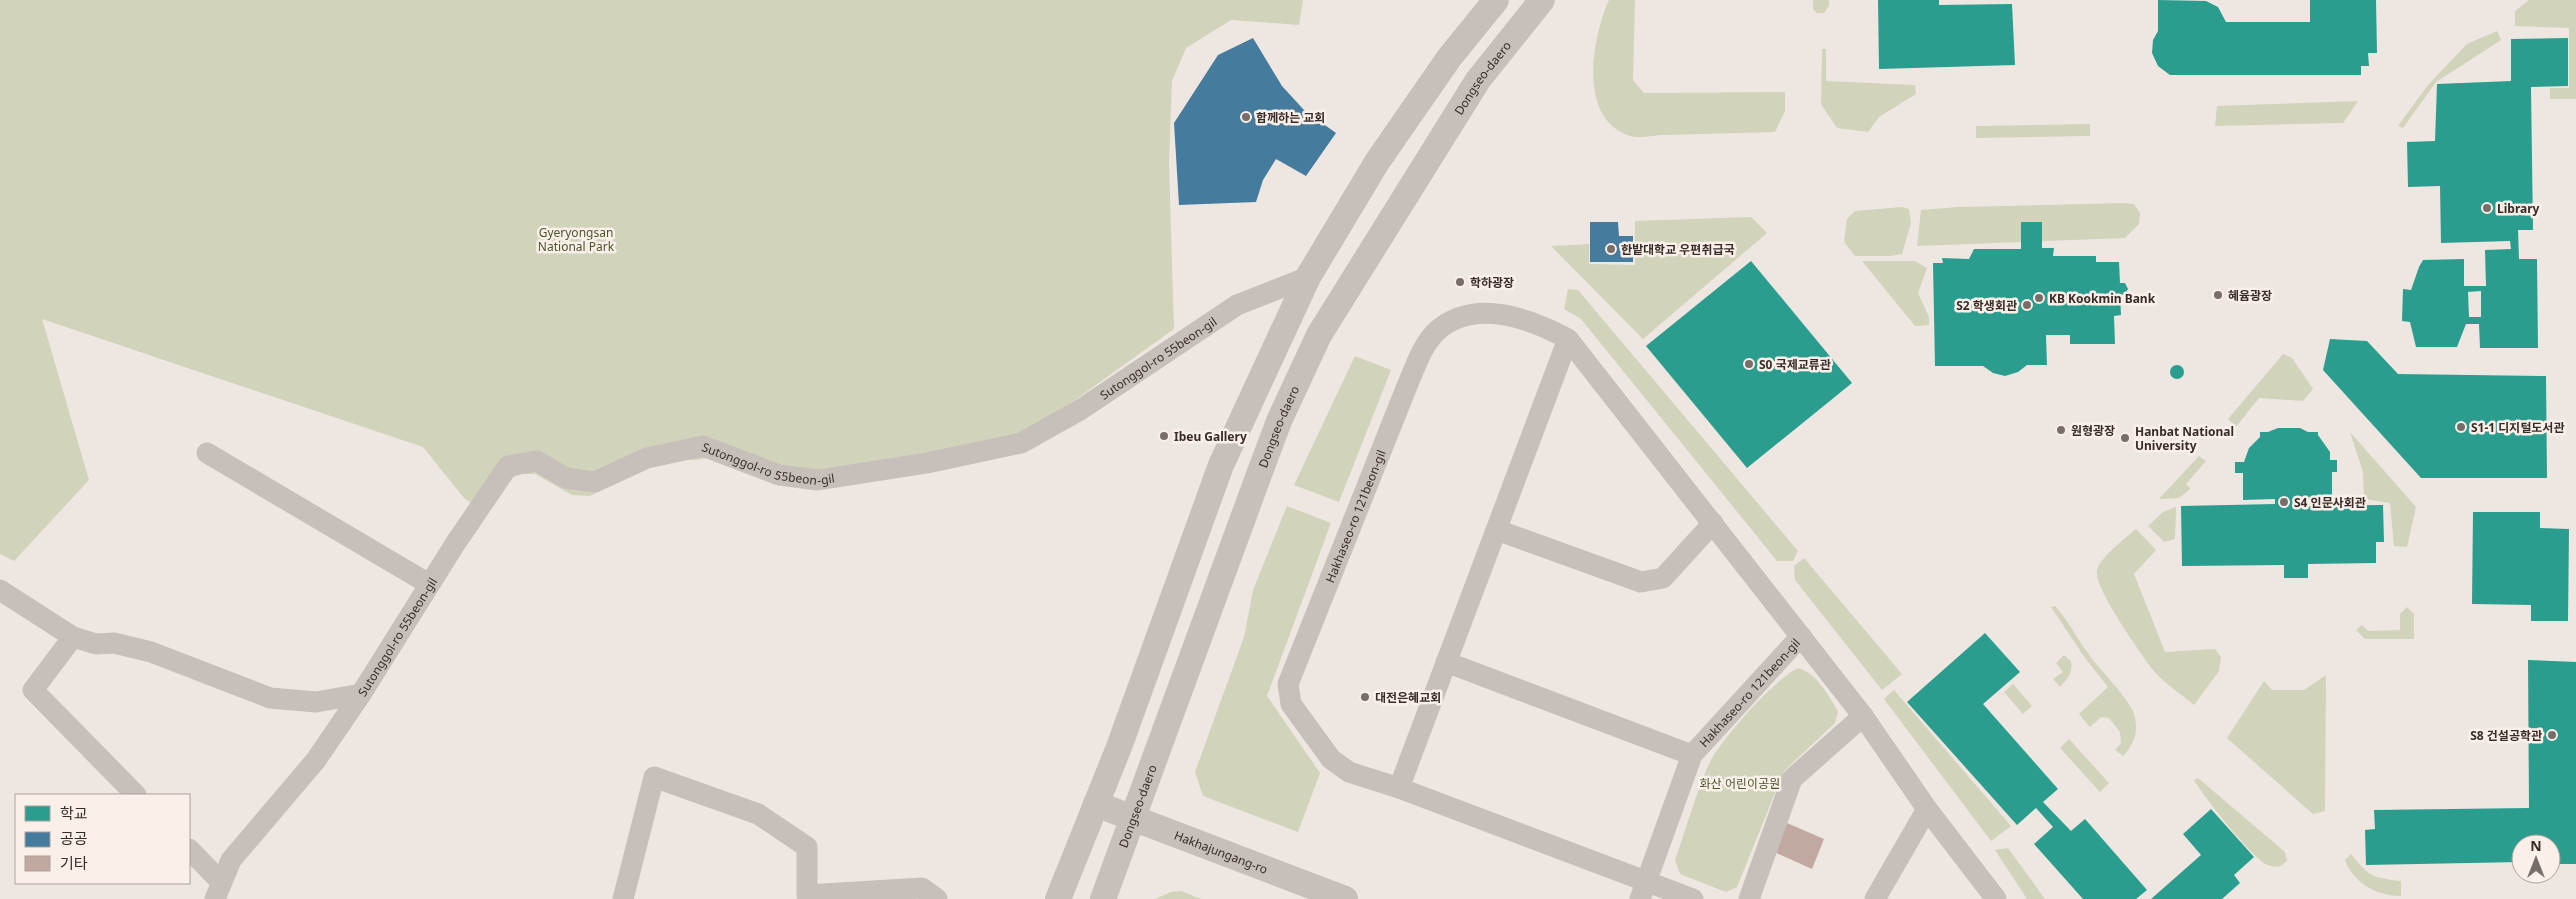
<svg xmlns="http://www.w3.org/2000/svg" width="2576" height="899" font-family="'Noto Sans','Noto Sans KR',sans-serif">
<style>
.green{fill:#d1d3bb}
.schools{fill:#2a9d8f;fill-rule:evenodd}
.public{fill:#457b9d}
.building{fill:#c1a9a2}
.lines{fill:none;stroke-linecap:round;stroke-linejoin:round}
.minor{stroke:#c7bfba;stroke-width:21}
.tertiary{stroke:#c7bfba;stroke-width:26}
.poi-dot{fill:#786d69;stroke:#faf0e9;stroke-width:2}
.labels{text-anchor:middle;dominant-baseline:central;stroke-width:5;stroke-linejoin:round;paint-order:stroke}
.street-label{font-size:12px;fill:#382c28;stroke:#faf0e9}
.poi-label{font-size:12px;font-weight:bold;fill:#382c28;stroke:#faf0e9;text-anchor:start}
.park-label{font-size:12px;fill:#4b562c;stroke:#faf0e9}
</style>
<rect width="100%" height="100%" fill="#eee7e1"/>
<g class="green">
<polygon points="0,0 1303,0 1299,25 1231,20 1186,48 1172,81 1169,164 1174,329 1057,413 1017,436 818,474 778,469 741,453 695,460 677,459 632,473 590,496 572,495 535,474 522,474 506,480 482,510 464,498 423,447 42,319 89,480 14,561 0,554"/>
<path d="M1609 0H1635L1633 80 1644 93 1785 92V111L1775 132C1738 133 1701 134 1664 135 1654 135 1639 139 1630 136 1577 119 1592 38 1609 0Z"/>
<polygon points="1813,0 1829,0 1829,6 1824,13 1817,13 1813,9"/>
<polygon points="2529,0 2576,0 2576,99 2550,99 2550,88 2569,88 2569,28 2515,26 2515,11"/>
<polygon points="2497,31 2501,40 2436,82 2403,128 2398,126 2428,85 2467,44"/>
<polygon points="1822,49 1826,49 1826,81 1915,85 1916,94 1879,117 1868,132 1837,128 1821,104"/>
<polygon points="2358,101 2343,123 2215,126 2217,106"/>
<polygon points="2090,124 2090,136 1976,138 1976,126"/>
<polygon points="2124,203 2134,204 2140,213 2139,224 2125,238 1917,246 1921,210 1958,207"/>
<polygon points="1902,207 1909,209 1911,223 1902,254 1890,256 1855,256 1844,242 1847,219 1855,211"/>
<polygon points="1751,217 1767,233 1643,339 1551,246 1589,244 1589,264 1635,265 1635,221"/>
<polygon points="1862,261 1915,261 1927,268 1918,293 1929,317 1929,325 1915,326"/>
<polygon points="1568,289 1578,290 1798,551 1793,561 1777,561 1581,319 1564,309"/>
<polygon points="2283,354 2292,358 2313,389 2303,401 2259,398 2236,427 2228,419"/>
<polygon points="1355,356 1391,370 1339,502 1294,485"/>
<polygon points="2350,432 2416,507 2407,547 2394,546 2390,503 2364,499 2363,472"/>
<polygon points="2199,456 2206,461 2186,484 2190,489 2179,498 2159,499"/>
<polygon points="1287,506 1331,523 1267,696 1320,773 1298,832 1203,796 1195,772 1244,637 1253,590"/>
<polygon points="2176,507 2175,539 2164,542 2148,526 2163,512"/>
<path d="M2136 529 2156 550 2134 574 2165 652 2215 649 2221 657 2219 671 2194 705C2181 694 2164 683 2153 670 2141 654 2094 588 2097 571 2099 558 2126 538 2136 529Z"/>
<polygon points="1804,558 1902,674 1882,690 1795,580 1794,566"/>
<path d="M2055 606C2069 621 2077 639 2090 656 2100 670 2130 700 2134 714 2139 731 2135 743 2123 756L2115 750 2121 743 2120 732 2109 718 2101 717 2090 727 2079 714 2108 687 2085 658 2051 607Z"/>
<polygon points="2407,607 2414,614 2414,639 2365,639 2356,630 2362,625 2368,631 2400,630 2400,614"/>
<path d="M2064 655 2071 661C2073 674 2068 678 2060 687L2053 679 2063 672 2056 663Z"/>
<path d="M1798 668C1817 673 1828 695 1838 711L1835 723 1784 771 1737 887 1726 892 1680 874 1675 860C1686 829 1695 796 1708 766 1719 741 1774 680 1798 668Z"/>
<polygon points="2326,675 2325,811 2313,814 2227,738 2264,681 2272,690 2304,690"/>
<polygon points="2013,684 2032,706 2023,714 2004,692"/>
<polygon points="1894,690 2011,826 1991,841 1884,699"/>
<polygon points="2069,739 2109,783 2100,792 2060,748"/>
<path d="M2198 778 2285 852 2287 861 2279 867C2275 867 2271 866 2267 865 2251 857 2204 797 2194 780Z"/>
<polygon points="2008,848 2045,899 2027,899 1995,850"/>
<path d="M2351 854C2368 876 2373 878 2401 881V896C2377 896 2353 883 2345 860Z"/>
<polygon points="1181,891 1201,899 1155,899 1171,892"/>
</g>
<g class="schools">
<polygon points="1878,0 1939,0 1939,5 2012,4 2015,65 1879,69"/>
<polygon points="2158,0 2206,1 2218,7 2226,22 2310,22 2310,0 2376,0 2377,53 2368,53 2369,66 2361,66 2361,75 2170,75 2158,66 2152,53 2153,40 2158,31"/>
<path d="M2568 38V86L2531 87 2533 230H2518L2519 259H2537L2538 348H2480L2479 324H2466L2457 347H2416L2410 322 2402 321 2403 289 2411 290 2419 267 2423 260 2464 259V286H2486L2485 250 2511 249 2510 241 2441 243 2440 186 2408 187 2407 142 2435 141 2437 84 2511 81V39ZM2481 291V317H2469L2468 292Z"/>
<polygon points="2021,222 2042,222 2042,248 2054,248 2053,256 2096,256 2096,262 2119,262 2120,283 2125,283 2128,289 2125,294 2120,295 2121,315 2114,316 2115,344 2070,344 2070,335 2046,335 2047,365 2027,365 2018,372 2005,376 1993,373 1983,366 1935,366 1933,263 1943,263 1942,258 1969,259 1974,249 2021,249"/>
<polygon points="1751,261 1852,383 1747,468 1646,346"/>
<polygon points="2330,339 2367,341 2398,374 2546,376 2547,478 2421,478 2323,370"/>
<circle cx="2177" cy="372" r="7"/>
<polygon points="2278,428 2300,428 2308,432 2318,432 2318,435 2330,452 2330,460 2337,460 2337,472 2332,472 2332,497 2293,498 2293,506 2383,505 2384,542 2376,542 2376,563 2308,564 2308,578 2284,578 2284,565 2182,566 2181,506 2275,504 2275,499 2243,500 2243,473 2235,473 2235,462 2244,462 2249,448 2260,437 2260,432 2268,432"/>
<polygon points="2473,512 2540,512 2540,528 2569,529 2568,621 2531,621 2531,605 2472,604"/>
<polygon points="1985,633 2020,672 1983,704 2058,789 2043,802 2071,831 2085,819 2147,890 2136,899 2083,899 2034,844 2053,827 2036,808 2017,825 1907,702"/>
<polygon points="2528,660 2576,662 2576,864 2551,864 2551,844 2521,844 2521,862 2366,865 2365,830 2375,829 2374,810 2529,808"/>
<polygon points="2211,809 2254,857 2234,875 2240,883 2222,899 2151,899 2201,855 2183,834"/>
</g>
<g class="public">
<polygon points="1253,38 1282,86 1304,110 1336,133 1306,176 1276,159 1263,180 1256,202 1179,205 1174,123 1218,55"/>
<polygon points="1590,222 1618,222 1619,236 1633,236 1633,262 1590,262"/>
</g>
<polygon class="building" points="1787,823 1824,839 1812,869 1774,852"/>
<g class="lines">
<g class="minor">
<polyline points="207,453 429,584"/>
<polyline points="1497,530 1641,582 1663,578 1713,523"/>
<polyline points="0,590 73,637 96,644 114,643 151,652 270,698 316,702 361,694"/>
<polyline points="73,637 33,690 136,795"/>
<polyline points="1446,662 1692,755"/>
<polyline points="1399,788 1568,339"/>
<polyline points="189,849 221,882"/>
<path id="s1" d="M215 899 231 860 316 760 361 694 455 544 508 466 537 461 566 478 595 482 647 458 703 446 779 475 818 480 927 463 1021 443 1080 410 1237 305 1308 277"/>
<polyline points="623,899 654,777 758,814 807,847 807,895 922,888 937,899"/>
<path id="s2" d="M1640 899 1692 755 1801 636"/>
<path id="s3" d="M1693 899 1399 788 1349 772 1331 759 1291 704 1288 684 1407 386C1415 368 1422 344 1438 330 1476 298 1531 319 1568 339L1863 716 1927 809 1996 899"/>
<polyline points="1749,899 1792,779 1863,716"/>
<polyline points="1875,899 1927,809"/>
</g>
<g class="tertiary">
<path id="s4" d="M1096 804 1345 899"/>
<polyline points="1058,899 1119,747 1221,465 1308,277 1377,162 1449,58 1496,0"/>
<path id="s5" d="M1103 899 1257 480 1279 421 1319 335 1478 80 1542 0"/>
</g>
</g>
<g class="poi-dot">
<circle cx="1246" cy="117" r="5"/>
<circle cx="2487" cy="208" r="5"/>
<circle cx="1611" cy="249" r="5"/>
<circle cx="1460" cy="282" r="5"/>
<circle cx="2218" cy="295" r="5"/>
<circle cx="2039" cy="298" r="5"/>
<circle cx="2027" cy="305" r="5"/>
<circle cx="1749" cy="364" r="5"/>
<circle cx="2461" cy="427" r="5"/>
<circle cx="2061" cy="430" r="5"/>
<circle cx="1164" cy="436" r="5"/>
<circle cx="2125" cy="438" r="5"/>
<circle cx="2284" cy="502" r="5"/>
<circle cx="1365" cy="697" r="5"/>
<circle cx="2552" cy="735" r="5"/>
</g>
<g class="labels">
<g class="street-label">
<text stroke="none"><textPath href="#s5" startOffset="909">Dongseo-daero</textPath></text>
<text stroke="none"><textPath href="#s1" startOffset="1220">Sutonggol-ro 55beon-gil</textPath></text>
<text stroke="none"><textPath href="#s5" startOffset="504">Dongseo-daero</textPath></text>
<text stroke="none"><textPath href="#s1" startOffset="800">Sutonggol-ro 55beon-gil</textPath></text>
<text stroke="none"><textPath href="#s3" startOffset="658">Hakhaseo-ro 121beon-gil</textPath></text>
<text stroke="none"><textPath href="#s1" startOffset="321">Sutonggol-ro 55beon-gil</textPath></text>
<text stroke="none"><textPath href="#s2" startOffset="238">Hakhaseo-ro 121beon-gil</textPath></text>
<text stroke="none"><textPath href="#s5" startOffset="99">Dongseo-daero</textPath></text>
<text stroke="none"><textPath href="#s4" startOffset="134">Hakhajungang-ro</textPath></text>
</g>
<g class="poi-label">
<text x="1256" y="117">함께하는 교회</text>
<text x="2497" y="208">Library</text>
<text x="1621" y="249">한밭대학교 우편취급국</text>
<text x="1470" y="282">학하광장</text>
<text x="2228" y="295">혜윰광장</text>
<text x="2049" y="298">KB Kookmin Bank</text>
<text x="2017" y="305" text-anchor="end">S2 학생회관</text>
<text x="1759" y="364">S0 국제교류관</text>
<text x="2471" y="427">S1-1 디지털도서관</text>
<text x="2071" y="430">원형광장</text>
<text x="2135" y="431">Hanbat National<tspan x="2135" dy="14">University</tspan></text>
<text x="1174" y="436">Ibeu Gallery</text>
<text x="2294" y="502">S4 인문사회관</text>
<text x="1375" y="697">대전은혜교회</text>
<text x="2542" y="735" text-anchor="end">S8 건설공학관</text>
</g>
<g class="park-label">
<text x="576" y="232">Gyeryongsan<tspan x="576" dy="14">National Park</tspan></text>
<text x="1740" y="783">화산 어린이공원</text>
</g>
</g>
<rect x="15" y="794" width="175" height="90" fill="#faf0e9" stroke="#aca29c"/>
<rect x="25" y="806" width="25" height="15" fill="#2a9d8f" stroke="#aca29c"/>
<text x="60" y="819" font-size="15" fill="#382c28">학교</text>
<rect x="25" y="832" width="25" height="15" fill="#457b9d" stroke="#aca29c"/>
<text x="60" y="844" font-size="15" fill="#382c28">공공</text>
<rect x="25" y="856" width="25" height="15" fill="#c1a9a2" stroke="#aca29c"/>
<text x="60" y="869" font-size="15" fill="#382c28">기타</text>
<g transform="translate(2536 859)"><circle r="24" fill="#faf0e9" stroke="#aca29c"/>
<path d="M0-4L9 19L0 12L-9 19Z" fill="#786d69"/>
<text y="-8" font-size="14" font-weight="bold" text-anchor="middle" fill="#382c28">N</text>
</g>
</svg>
